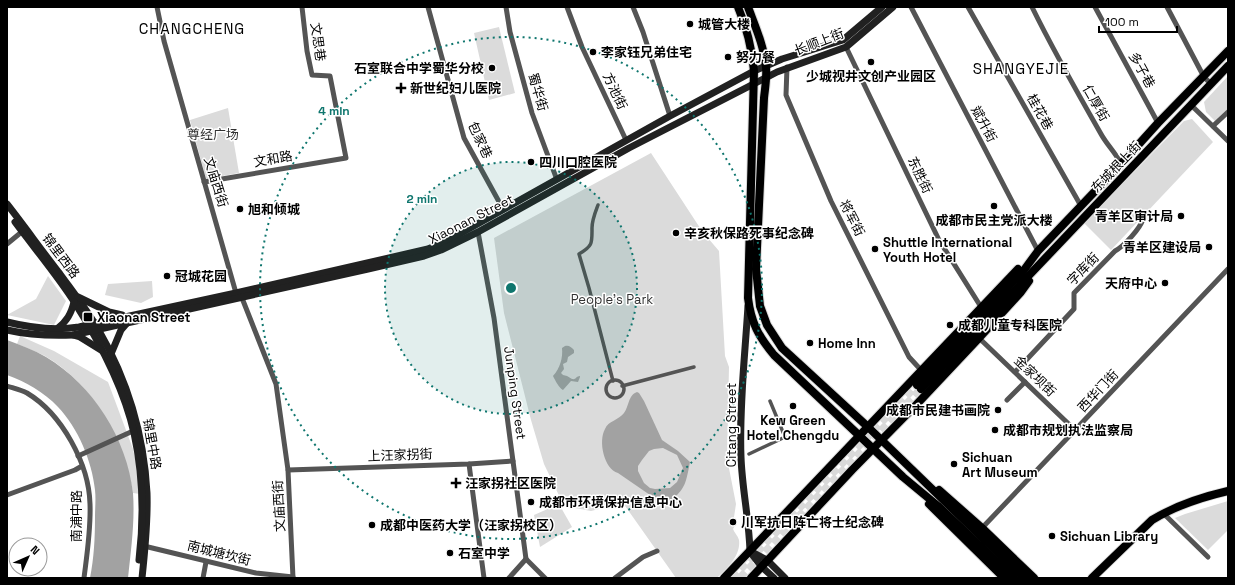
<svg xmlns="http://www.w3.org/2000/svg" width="1235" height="585" font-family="'Space Grotesk','Noto Sans SC',sans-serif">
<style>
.green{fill:#dbdbdb}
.water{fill:#a2a2a2;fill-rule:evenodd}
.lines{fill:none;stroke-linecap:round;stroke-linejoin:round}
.primary-tunnel{stroke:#d9d9d9;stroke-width:8;stroke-dasharray:8 4;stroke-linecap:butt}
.primary-casing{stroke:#dbdbdb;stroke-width:10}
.pedestrian{stroke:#545454;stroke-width:3.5}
.minor{stroke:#545454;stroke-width:5}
.secondary{stroke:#212121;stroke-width:7}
.primary{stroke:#000;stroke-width:8}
.ring{fill:none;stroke:#0f766e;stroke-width:2;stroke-dasharray:2 4}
.poi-dot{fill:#000;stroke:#fff;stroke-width:1.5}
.labels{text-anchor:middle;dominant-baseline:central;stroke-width:3;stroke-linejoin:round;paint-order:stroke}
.poi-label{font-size:13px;font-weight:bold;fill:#000;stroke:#fff;text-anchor:start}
.street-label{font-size:13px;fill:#000;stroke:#fff}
.park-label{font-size:13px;fill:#323232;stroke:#fff}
.quarter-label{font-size:15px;letter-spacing:1px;fill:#000;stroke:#fff}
.centre{fill:#0f766e;stroke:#fff;stroke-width:2}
.ring-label{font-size:12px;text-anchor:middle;font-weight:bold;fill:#0f766e;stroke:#fff;stroke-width:3;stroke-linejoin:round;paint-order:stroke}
</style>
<rect width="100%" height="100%" fill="#fff"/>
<g class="green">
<polygon points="499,27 515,93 489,100 474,33"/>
<polygon points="1228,76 1228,109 1215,121 1206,112 1204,102"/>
<polygon points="228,108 239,173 206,179 190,120"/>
<polygon points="1192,119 1213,142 1111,250 1084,223 1184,121"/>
<path d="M651 153 702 231 719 251 725 356 729 367 727 458 736 504 734 517 737 522 733 529C734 532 738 536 739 540 741 556 727 568 717 578H676L623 503 591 511 564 506 544 464 531 420 504 313 494 238Z"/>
<polygon points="48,276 66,301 54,325 7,315 36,299"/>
<polygon points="152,281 153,297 141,303 105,295 108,284"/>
<path d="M20 336 54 351 108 382 133 449 138 472 140 494 133 493C125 440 93 384 45 356 37 352 27 348 17 344Z"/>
<polygon points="1228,501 1228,530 1208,550 1175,518 1185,514"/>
<polygon points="559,504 572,527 540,547 534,515"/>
</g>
<g class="water">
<path d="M7 340C20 345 34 350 46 357 93 385 127 439 133 493 135 521 131 550 128 578H90C94 558 95 538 95 517 95 508 96 499 95 490 92 461 78 428 58 407 44 392 26 382 7 375Z"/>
<path d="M565 346C569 345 571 347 574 350V353L568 357 567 362 563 364 564 369 561 373 563 375 567 376 572 379C576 380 576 376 580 376V377L578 382 571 381 563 390C559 388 555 380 553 376 560 368 563 358 562 348Z"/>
<path d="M637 392 639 393 644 401 662 440 678 451 690 462C686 482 686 489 669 502L650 495 618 473C604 469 598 441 605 429 608 421 619 420 624 413 629 407 628 395 637 392ZM663 448 677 455 683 468 677 482 670 488 655 489 650 488 644 483 638 471V466L642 460 649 451 654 449Z"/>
</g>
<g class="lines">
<g class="primary-tunnel">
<polyline points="732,578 917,385"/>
<polyline points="740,578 921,389"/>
</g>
<defs>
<g id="primary">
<path d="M738 7C747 28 752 49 754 71L748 298C751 322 758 336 774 355L903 477 938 506 1014 578"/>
<path d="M748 7C755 26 764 46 766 67 767 78 765 88 764 98L756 269 760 306 767 325 782 348 868 427 1024 578"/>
<polyline points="917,385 1024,270 1038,251 1121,164 1158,123 1228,51"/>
<polyline points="921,389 1228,66"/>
<polyline points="939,490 982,528 1034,578"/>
<polyline points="929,504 1004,578"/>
<polyline points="724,578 1018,269"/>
<polyline points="751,578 852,470 916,405 979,338 1021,292 1029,281"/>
<path d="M1092 578 1152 520C1175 506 1202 497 1228 491"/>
</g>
</defs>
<use href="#primary" class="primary-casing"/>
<g class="pedestrian">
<path d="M598 205C595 213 592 220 592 228 592 243 593 246 579 254L589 288 613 381"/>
<circle cx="615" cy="389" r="9"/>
<polyline points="622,386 694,367"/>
<polyline points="749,454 785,437 770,401"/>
</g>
<g class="minor">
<polyline points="157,7 164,41 236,293"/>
<polyline points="428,7 464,138 503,209"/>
<polyline points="506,7 510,32 532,113 557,180"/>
<polyline points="567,7 582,47 626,140"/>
<polyline points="633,7 643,32 670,116"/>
<polyline points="911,7 1038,251"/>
<polyline points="968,7 1081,206"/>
<path d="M1032 7C1053 50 1077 92 1101 134 1107 145 1116 153 1121 164"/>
<polyline points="1095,7 1158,123"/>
<polyline points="1167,7 1204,77 1211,84"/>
<polyline points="846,47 939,240 981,307"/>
<polyline points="787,67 786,95 831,201 909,357 921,370"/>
<polyline points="1191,105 1228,141"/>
<polyline points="1213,126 1228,112"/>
<polyline points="204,182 346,158 330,76 312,75 307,51 302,7"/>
<polyline points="478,232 494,318 526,559"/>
<polyline points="7,244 24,230"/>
<polyline points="242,298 276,384 288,470 293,578"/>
<polyline points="979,338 1076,431"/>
<path d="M1015 372 1074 309V293L1115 251C1124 246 1140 229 1143 219"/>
<path d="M7 386C13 388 21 390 27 393 62 414 89 464 90 504 91 529 87 554 84 578"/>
<polyline points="1007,400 1025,382"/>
<polyline points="78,456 133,431"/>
<polyline points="469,464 484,578"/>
<polyline points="288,470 469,464 513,461"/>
<polyline points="7,495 75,470 82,466"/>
<polyline points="1163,513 1208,557"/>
<polyline points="982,528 1228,269"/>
<polyline points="144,546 256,573 293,577"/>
<polyline points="526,559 545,578"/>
<polyline points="203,578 206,562"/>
<polyline points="509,578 526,559"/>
<polyline points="615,578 643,557 657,551"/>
</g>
<g class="secondary">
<path d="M7 204C25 227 42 251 60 274 73 292 87 310 98 329 127 379 144 435 147 493 148 522 145 550 142 578"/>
<path d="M15 222C35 249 57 275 75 303 99 341 124 388 134 433 143 474 144 518 139 560"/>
<polyline points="78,297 109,312 122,315"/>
<path d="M748 306C745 355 739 408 741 457 742 488 749 519 750 551"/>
<path d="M7 322C31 328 54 331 79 327L236 293 428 249 447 241 670 116 754 71 782 59 843 40 882 7"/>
<path d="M57 329C67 321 71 314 74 302"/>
<path d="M7 330C29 335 50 336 73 335L368 269 424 256 441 250 478 232 629 148 777 72 846 47 893 7"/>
<polyline points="73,335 80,337 101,350"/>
<polyline points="111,354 121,330 127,323"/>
<polyline points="750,551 767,560 785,578"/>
<polyline points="751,553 762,567 774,578"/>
</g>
<use href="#primary" class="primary"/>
</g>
<circle cx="511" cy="288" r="126" fill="#0f766e" fill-opacity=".12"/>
<g class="ring">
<circle cx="511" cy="288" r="126"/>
<circle cx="511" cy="288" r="251"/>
</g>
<g class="poi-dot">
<circle cx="690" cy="24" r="4"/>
<circle cx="593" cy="52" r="4"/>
<circle cx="728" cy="57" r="4"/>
<circle cx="871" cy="62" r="4"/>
<circle cx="492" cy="68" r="4"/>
<path d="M399 82h4v4h4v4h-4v4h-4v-4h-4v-4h4z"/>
<circle cx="531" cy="162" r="4"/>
<circle cx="994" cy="206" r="4"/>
<circle cx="240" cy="209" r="4"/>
<circle cx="1181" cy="216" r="4"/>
<circle cx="676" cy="233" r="4"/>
<circle cx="1209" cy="247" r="4"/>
<circle cx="875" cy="249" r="4"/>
<circle cx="167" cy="276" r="4"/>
<circle cx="1165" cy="283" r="4"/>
<rect x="83" y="312" width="10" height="10" rx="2"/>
<circle cx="950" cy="325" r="4"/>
<circle cx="810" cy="343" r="4"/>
<circle cx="793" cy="406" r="4"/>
<circle cx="998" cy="410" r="4"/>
<circle cx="995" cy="430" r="4"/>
<circle cx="954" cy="464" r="4"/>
<path d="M454 477h4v4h4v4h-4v4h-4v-4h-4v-4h4z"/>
<circle cx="531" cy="502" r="4"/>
<circle cx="733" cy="522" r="4"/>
<circle cx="372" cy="525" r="4"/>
<circle cx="1052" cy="536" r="4"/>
<circle cx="450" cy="553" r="4"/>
</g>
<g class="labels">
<g class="poi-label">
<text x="698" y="24">城管大楼</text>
<text x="601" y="52">李家钰兄弟住宅</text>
<text x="736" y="57">努力餐</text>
<text x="484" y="68" text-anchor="end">石室联合中学蜀华分校</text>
<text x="871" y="76" text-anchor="middle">少城视井文创产业园区</text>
<text x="410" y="88">新世纪妇儿医院</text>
<text x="539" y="162">四川口腔医院</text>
<text x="248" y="209">旭和倾城</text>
<text x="1173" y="216" text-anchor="end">青羊区审计局</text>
<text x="994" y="220" text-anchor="middle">成都市民主党派大楼</text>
<text x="684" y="233">辛亥秋保路死事纪念碑</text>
<text x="883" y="242">Shuttle International<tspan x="883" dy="15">Youth Hotel</tspan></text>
<text x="1201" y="247" text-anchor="end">青羊区建设局</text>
<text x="175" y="276">冠城花园</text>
<text x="1157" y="283" text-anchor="end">天府中心</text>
<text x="97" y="317">Xiaonan Street</text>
<text x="958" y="325">成都儿童专科医院</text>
<text x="818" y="343">Home Inn</text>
<text x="990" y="410" text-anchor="end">成都市民建书画院</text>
<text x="793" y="420" text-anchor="middle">Kew Green<tspan x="793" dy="15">Hotel Chengdu</tspan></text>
<text x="1003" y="430">成都市规划执法监察局</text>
<text x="962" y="457">Sichuan<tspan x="962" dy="15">Art Museum</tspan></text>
<text x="465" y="483">汪家拐社区医院</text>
<text x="539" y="502">成都市环境保护信息中心</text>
<text x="741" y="522">川军抗日阵亡将士纪念碑</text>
<text x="380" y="525">成都中医药大学（汪家拐校区）</text>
<text x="1060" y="536">Sichuan Library</text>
<text x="458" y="553">石室中学</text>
</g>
<g class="street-label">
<text transform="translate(318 42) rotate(82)">文思巷</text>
<text transform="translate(819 42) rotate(-21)">长顺上街</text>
<text transform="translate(1142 70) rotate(61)">多子巷</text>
<text transform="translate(615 91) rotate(65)">方池街</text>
<text transform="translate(538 92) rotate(74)">蜀华街</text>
<text transform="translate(1096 103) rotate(60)">仁厚街</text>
<text transform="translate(1040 112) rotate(61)">桂花巷</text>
<text transform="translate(984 124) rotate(62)">斌升街</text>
<text transform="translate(480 140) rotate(65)">包家巷</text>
<text transform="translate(273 159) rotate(-10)">文和路</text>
<text transform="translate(1116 167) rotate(-46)">东城根上街</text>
<text transform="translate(920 175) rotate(64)">东胜街</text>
<text transform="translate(216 182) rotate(73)">文庙西街</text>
<text transform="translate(852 218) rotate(63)">将军街</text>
<text transform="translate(471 219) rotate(-27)">Xiaonan Street</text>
<text transform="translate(61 256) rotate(53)">锦里西路</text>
<text transform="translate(1083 269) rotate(-46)">字库街</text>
<text transform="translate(1035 376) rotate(44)">金家坝街</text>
<text transform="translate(1098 391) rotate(-47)">西华门街</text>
<text transform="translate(515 393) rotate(82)">Junping Street</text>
<text transform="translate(731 425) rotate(-90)">Citang Street</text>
<text transform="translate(152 444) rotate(80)">锦里中路</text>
<text transform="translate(400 455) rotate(-2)">上汪家拐街</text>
<text transform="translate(279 506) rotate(-93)">文庙西街</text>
<text transform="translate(76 516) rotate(-90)">南浦中路</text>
<text transform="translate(219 553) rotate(14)">南城塘坎街</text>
</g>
<g class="park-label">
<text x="213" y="134">尊经广场</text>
<text x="612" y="299">People's Park</text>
</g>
<g class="quarter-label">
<text x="192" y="28">CHANGCHENG</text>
<text x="1021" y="68">SHANGYEJIE</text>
</g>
</g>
<circle cx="511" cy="288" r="6" class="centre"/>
<g class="ring-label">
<text x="334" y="115">4 min</text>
<text x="422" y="203">2 min</text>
</g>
<rect width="1235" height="585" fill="none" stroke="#000000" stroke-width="16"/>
<g transform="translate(28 557) rotate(45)"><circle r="19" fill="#ffffff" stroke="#999999"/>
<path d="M0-3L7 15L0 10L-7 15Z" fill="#000000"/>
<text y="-6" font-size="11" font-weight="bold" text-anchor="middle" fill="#000000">N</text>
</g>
<path d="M1099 26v6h78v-6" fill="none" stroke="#000000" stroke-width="2"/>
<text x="1105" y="26" font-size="12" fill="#000000" stroke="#ffffff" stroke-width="3" paint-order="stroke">100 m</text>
</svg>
